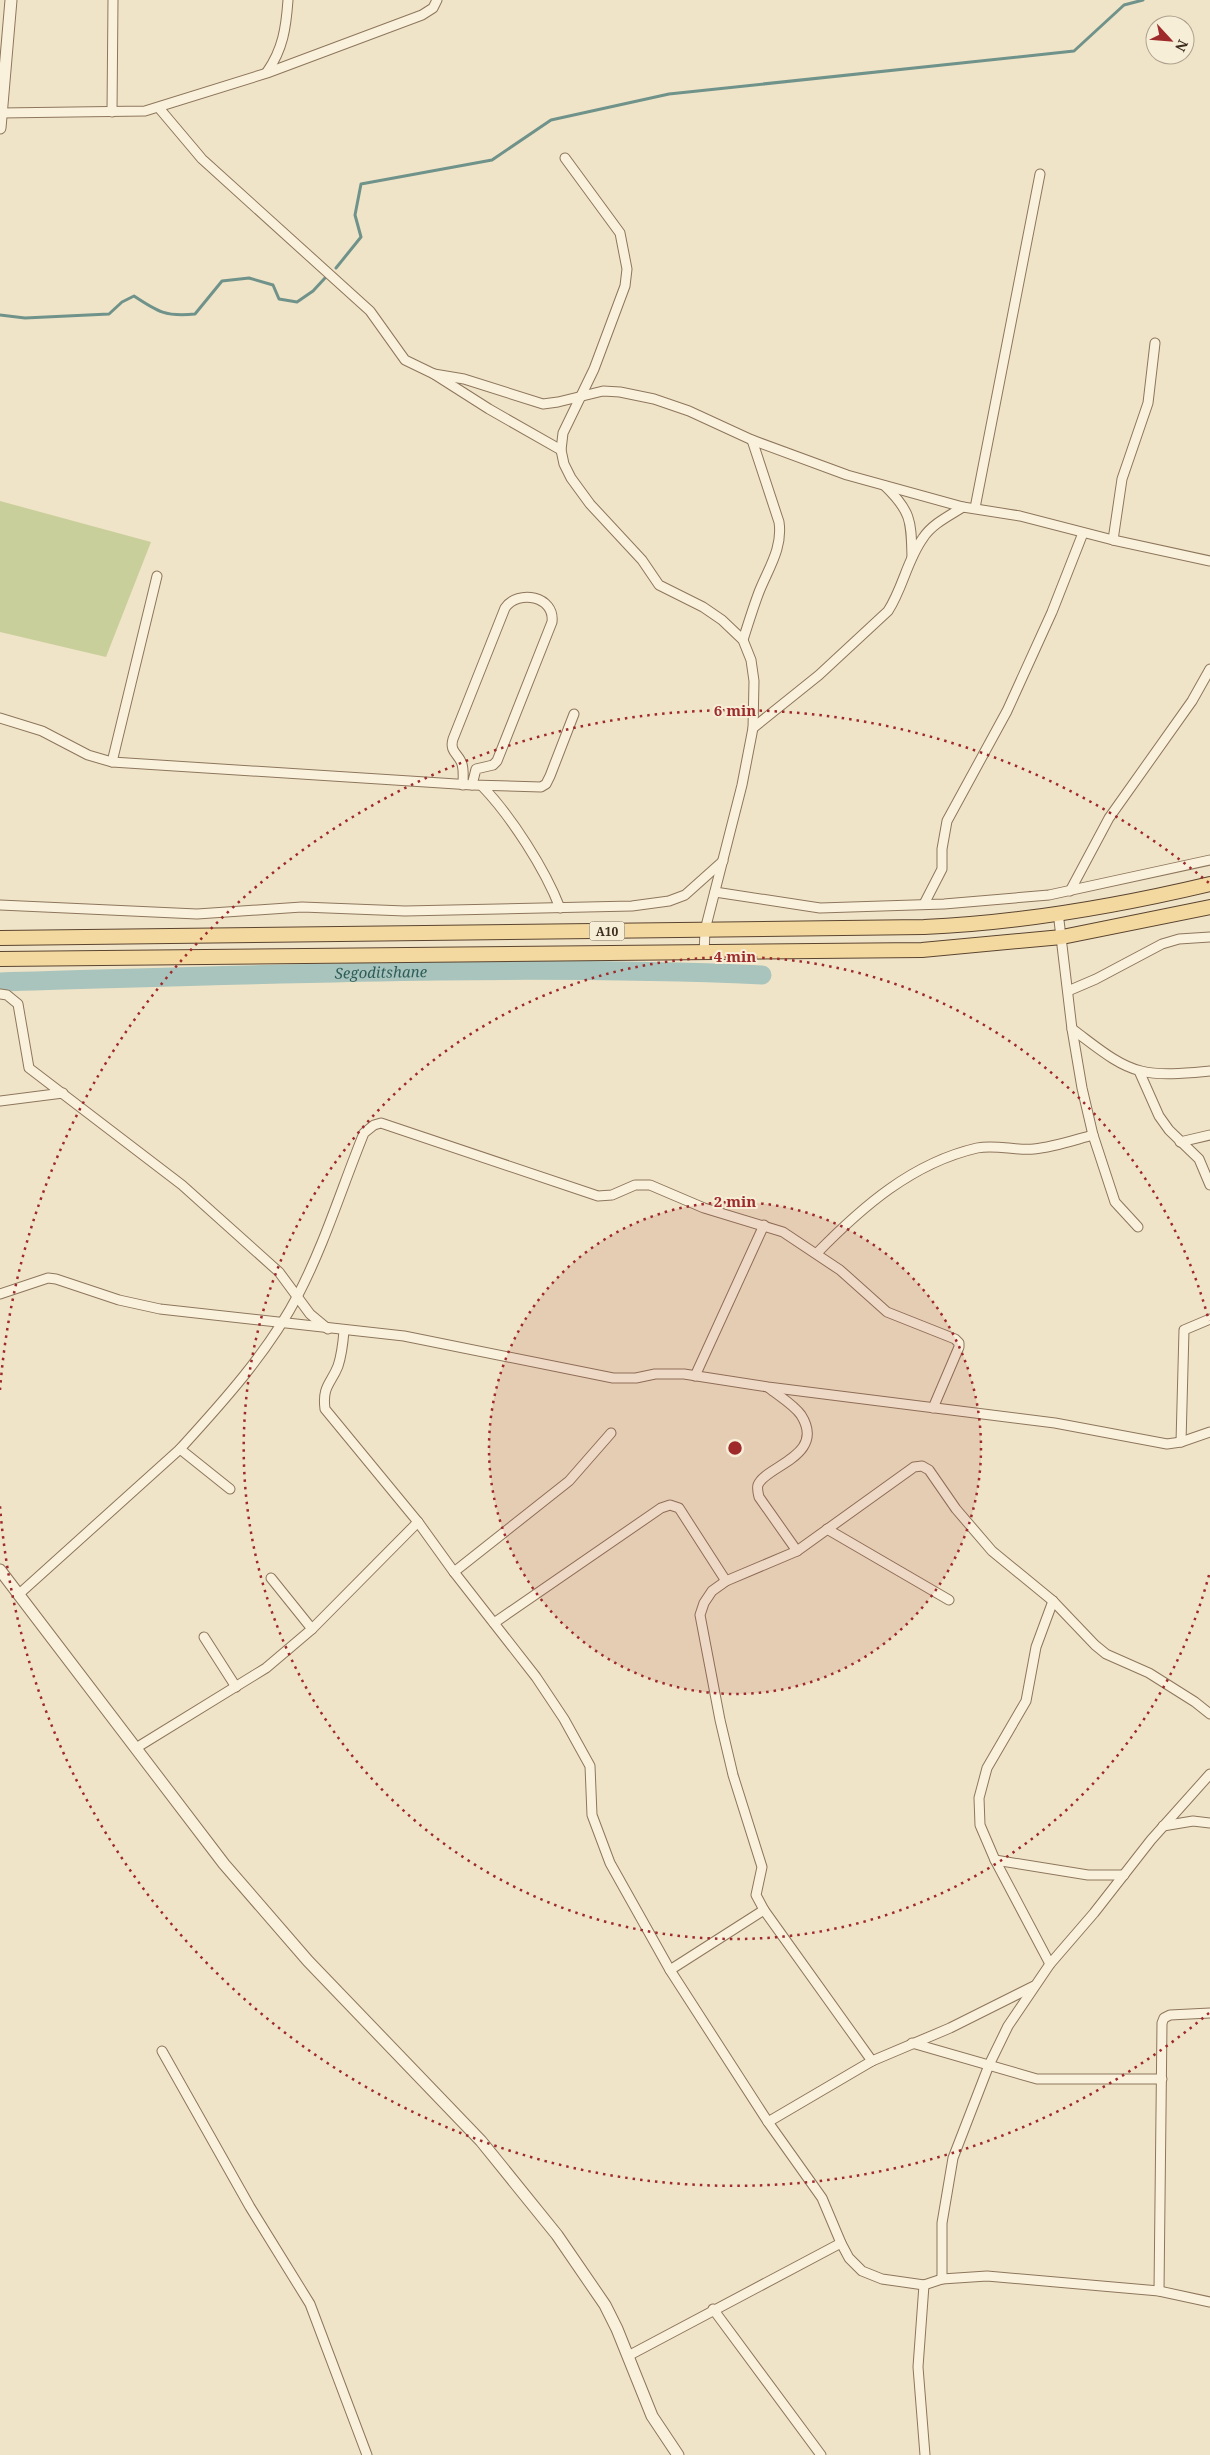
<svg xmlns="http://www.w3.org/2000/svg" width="1210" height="2455" font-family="'Noto Serif',serif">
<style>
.green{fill:#c9cf9b}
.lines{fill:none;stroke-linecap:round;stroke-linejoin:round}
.stream{stroke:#6f938a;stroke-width:3}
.river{stroke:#a9c4bc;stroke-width:19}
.minor-casing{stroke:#8d765c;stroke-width:11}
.tertiary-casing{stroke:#8d765c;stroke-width:13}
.primary-casing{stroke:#5b4430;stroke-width:16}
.minor{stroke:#faf1dc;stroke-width:9}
.tertiary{stroke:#faf1dc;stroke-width:11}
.primary{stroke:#f3d9a0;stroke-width:14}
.ring{fill:none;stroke:#9e2a2b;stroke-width:2.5;stroke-dasharray:2.5 5}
.labels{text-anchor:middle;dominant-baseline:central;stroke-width:4;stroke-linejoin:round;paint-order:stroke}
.shield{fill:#f7eed8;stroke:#756857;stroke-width:1}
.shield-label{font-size:12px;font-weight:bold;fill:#3d2e20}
.water-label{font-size:15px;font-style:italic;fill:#2f5d5a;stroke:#f7eed8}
.centre{fill:#9e2a2b;stroke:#f7eed8;stroke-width:2.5}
.ring-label{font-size:15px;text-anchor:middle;font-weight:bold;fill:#9e2a2b;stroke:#f7eed8;stroke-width:4;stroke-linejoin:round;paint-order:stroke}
</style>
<rect width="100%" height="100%" fill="#f0e4c8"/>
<polygon class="green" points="0,501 151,542 106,657 0,632"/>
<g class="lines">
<g class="stream">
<polyline points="336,268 361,237 355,215 361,184 492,160 551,120 669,94 1074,51 1124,5 1143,0"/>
<path d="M0 315 25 318 109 314 122 302 134 296C158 312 166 317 195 314L222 281 249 278 273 285 279 299 297 302 313 291 325 278"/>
</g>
<path class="river" id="s1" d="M0 982C254 975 508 964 762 975"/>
<defs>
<g id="minor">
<path d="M267 72C283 49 286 28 288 0"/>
<polyline points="159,108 202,159 370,311 405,360 434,374 489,409 561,450"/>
<polyline points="112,112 113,0"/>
<polyline points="1,113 145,111 267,73 422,15 433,8 437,0"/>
<polyline points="565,158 620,233 627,269 625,286 594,369 563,433 561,450 564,464 571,478 590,504 642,560 659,585 703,607 722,620 743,640 751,660 754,681 753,728 742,785 705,930 704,954"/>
<polyline points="434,374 464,379 543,404 558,402 603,391 620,392 654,399 689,411 752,440 847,475 963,507"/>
<path d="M885 486C912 512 911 522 912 557"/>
<polyline points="975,508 1040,174"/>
<polyline points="1113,540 1122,479 1148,403 1155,343"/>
<path d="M743 640C748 624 753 608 759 592 768 569 783 548 779 522L752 440"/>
<polyline points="0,718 42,731 88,755 112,762 472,785 541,787 546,784 550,776 574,714"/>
<path d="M753 728 819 675 888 611C903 588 907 560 923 538 932 524 949 516 963 507L1020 516 1113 540 1210 561"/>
<polyline points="112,762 157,576"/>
<path d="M463 785C463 778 464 771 462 764 459 754 449 752 453 739L505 608C518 589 555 596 552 622L497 761 493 765 476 769 472 785"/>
<path d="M482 786C511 816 545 869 560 908"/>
<polyline points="1070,891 1109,818 1192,701 1210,669"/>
<polyline points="715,892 820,908 944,904 1049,895 1210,860"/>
<polyline points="924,904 942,869 942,849 947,821 1007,711 1052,612 1083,533"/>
<polyline points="0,905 197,914 302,907 405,911 632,906 669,901 685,895 723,861"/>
<polyline points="1058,912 1072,1029 1082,1088 1093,1135 1115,1202 1138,1227"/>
<polyline points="1068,991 1096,979 1162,944 1179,939 1210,937"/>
<polyline points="0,994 7,995 18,1004 29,1068 182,1185 279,1272 310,1314 328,1329"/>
<path d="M1072 1029C1093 1044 1116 1065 1141 1071 1162 1076 1188 1073 1210 1071"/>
<polyline points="1139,1071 1159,1116 1169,1130 1199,1159 1210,1185"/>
<polyline points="0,1101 63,1093"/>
<polyline points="1180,1142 1210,1135"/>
<path d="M817 1253C862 1207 912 1163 977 1148 996 1144 1015 1151 1034 1149 1054 1147 1074 1140 1093 1135"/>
<polyline points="0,1294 48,1278 56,1279 119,1300 160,1309 404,1336 613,1378 636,1378 655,1374 684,1374 768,1387 1055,1423 1167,1444 1181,1442 1210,1432"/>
<path d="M344 1331C343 1343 342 1354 338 1366 331 1384 322 1386 325 1409L418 1522 454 1572 536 1677 564 1719 590 1766 592 1815 610 1863 670 1970 768 2122 822 2198 841 2243 849 2258 862 2271 882 2279 924 2285 942 2279 987 2276 1159 2291 1210 2302"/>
<polyline points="695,1376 764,1225"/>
<path d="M769 1388C779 1396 794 1405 801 1415 827 1456 765 1466 758 1485 757 1488 758 1493 759 1497L797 1551"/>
<polyline points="1181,1442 1184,1330 1210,1319"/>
<path d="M180 1449C222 1403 269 1351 298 1295 325 1243 342 1187 364 1133L374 1125 381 1123 598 1196 612 1195 635 1185H650L704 1208 783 1232 840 1270 887 1312 955 1339 959 1343V1347L933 1408"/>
<polyline points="827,1529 949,1600"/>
<polyline points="454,1572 569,1481 611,1433"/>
<polyline points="271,1578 312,1629"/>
<polyline points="18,1595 180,1449 230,1489"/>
<polyline points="494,1623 661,1508 670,1505 679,1508 726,1581"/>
<polyline points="204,1637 236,1687"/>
<polyline points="136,1748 266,1668 312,1629 418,1522"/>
<polyline points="1163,1826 1193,1821 1210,1823"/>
<polyline points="995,1860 1088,1875 1124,1875"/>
<polyline points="1050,1964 995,1860 980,1825 979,1798 987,1768 1026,1701 1036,1647 1053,1601"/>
<polyline points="670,1970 764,1910"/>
<polyline points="912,2043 1037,2079 1162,2079"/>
<polyline points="162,2051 250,2207 310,2304 367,2455"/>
<polyline points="872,2061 764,1910 756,1895 762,1867 733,1775 720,1720 700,1615 704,1603 712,1591 726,1581 797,1551 914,1467 922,1466 929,1470 956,1509 992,1551 1053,1601 1095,1645 1106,1654 1149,1673 1195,1702 1210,1714"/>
<polyline points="768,2122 872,2061 950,2028 1034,1986"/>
<polyline points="942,2279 942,2223 953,2158 989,2065 1008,2026 1050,1964 1094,1913 1151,1840 1210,1774"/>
<polyline points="924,2285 918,2367 925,2455"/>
<polyline points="1159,2291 1162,2023 1164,2018 1170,2015 1210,2013"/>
<polyline points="713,2309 821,2455"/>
<polyline points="628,2356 841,2243"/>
</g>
<g id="tertiary">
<polyline points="0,128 11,0"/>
<polyline points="0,1570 224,1864 308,1961 481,2141 557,2235 605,2305 617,2329 652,2416 678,2455"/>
</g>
<g id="primary">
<path d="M0 938 924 927C1019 923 1117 906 1210 884"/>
<polyline points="0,959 922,950 1062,937 1210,907"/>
</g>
</defs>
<use href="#minor" class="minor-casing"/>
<use href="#tertiary" class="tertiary-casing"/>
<use href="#primary" class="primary-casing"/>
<use href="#minor" class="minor"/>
<use href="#tertiary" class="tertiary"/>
<use href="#primary" class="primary"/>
</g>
<circle cx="735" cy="1448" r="246" fill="#9e2a2b" fill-opacity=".12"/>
<g class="ring">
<circle cx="735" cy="1448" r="246"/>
<path d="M1209 1575A491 491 0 1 1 1209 1321"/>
<path d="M1209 2013A737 737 0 0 1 0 1506M0 1390A737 737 0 0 1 1209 883"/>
</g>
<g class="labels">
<rect class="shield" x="589.5" y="921.5" width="35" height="19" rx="4"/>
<g class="shield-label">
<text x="607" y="931">A10</text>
</g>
<g class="water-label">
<text stroke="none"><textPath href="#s1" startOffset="381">Segoditshane</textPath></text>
</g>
</g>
<circle cx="735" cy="1448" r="8" class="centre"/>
<g class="ring-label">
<text x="735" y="716">6 min</text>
<text x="735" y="962">4 min</text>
<text x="735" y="1207">2 min</text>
</g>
<g transform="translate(1170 40) rotate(116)"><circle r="24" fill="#f7eed8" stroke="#ada18e"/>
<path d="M0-4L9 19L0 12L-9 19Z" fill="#9e2a2b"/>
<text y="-8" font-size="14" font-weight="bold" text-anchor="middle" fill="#3d2e20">N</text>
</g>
</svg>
